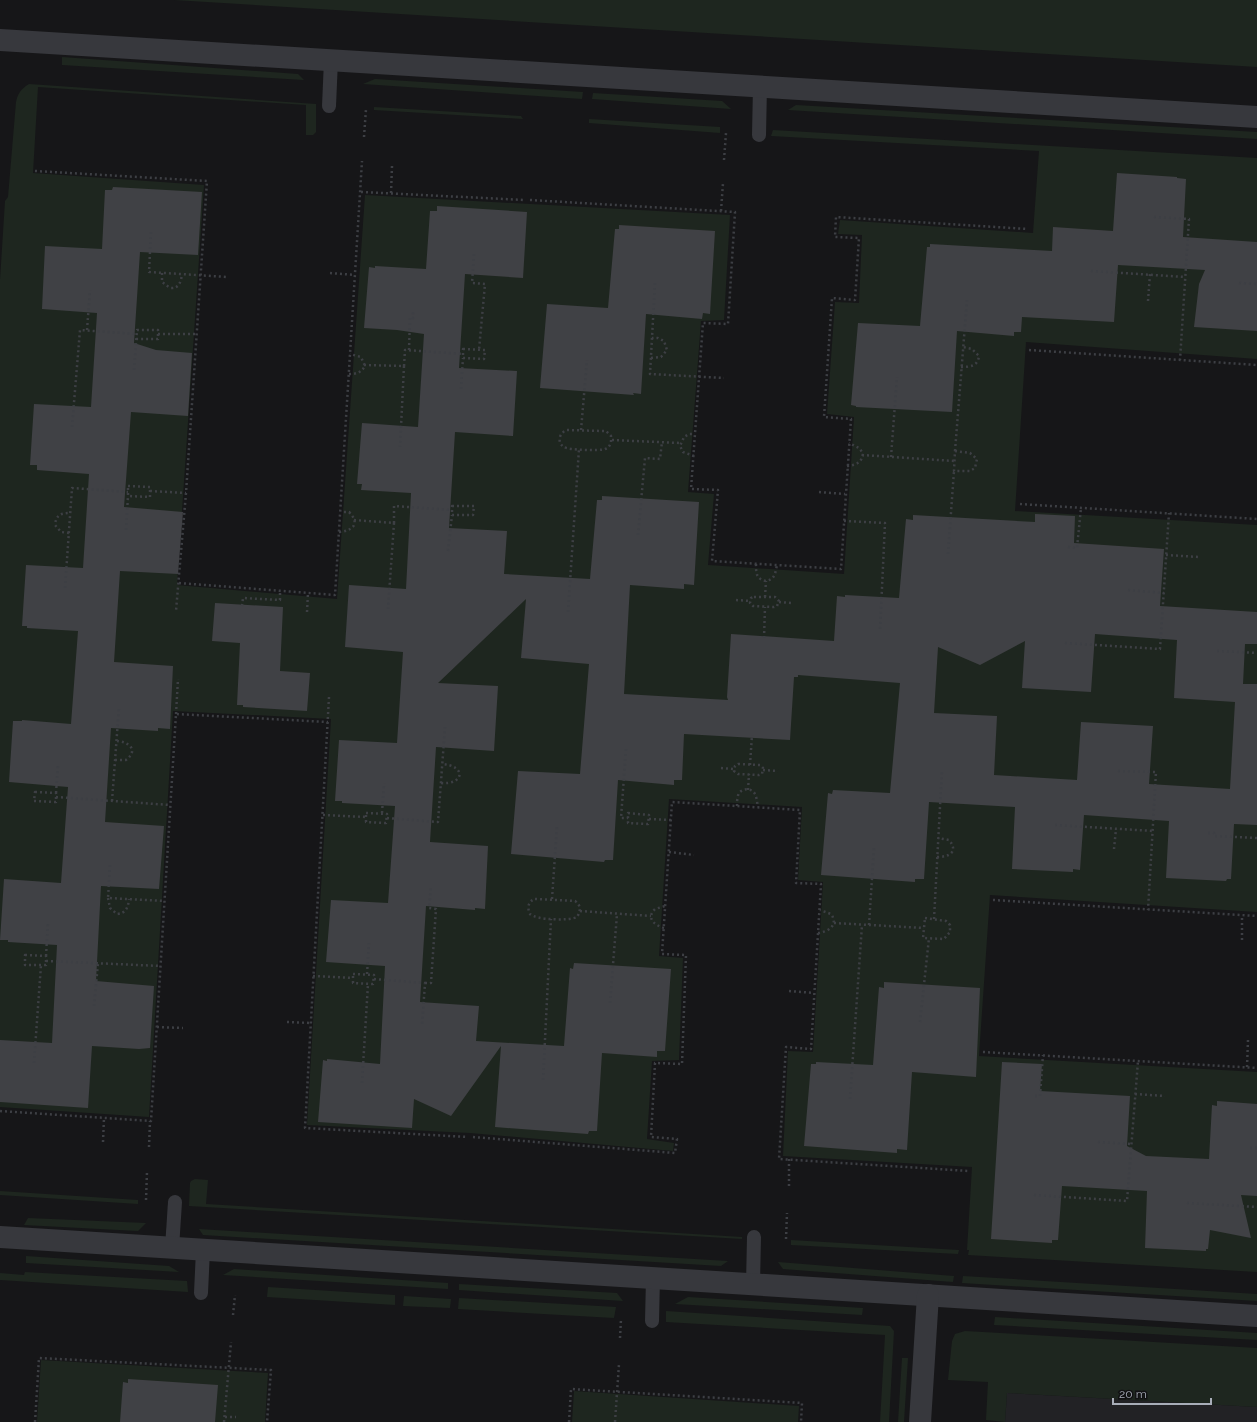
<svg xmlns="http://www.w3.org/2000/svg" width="1257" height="1422" font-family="Raleway,sans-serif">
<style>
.built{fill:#222225}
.green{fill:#1e261f}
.building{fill:#404145;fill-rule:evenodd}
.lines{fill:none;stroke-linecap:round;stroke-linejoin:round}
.path{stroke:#3d3f44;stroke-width:2.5;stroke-dasharray:2 3;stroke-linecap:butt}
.service{stroke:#37383d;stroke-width:14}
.minor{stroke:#37383d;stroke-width:22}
</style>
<rect width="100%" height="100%" fill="#161618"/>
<polygon class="built" points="1007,1393 1257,1407 1257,1422 1005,1422"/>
<g class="green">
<polygon points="174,0 1257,0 1257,67"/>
<polygon points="62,57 298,74 304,80 62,65"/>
<polygon points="375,79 583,92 582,99 363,84"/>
<path d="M29 84 316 104V132L313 135H306V105L38 87 33 173 204 185 177 585 337 599 365 195 730 215 724 320 701 321 688 492 714 494 708 565 844 574 854 417 827 414 835 302 859 303 862 235 838 234 840 220 1033 233 1039 151 771 136 773 130 1257 158V359L1026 342 1015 511 1257 525V912L990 895 979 1056 1257 1072V1272L968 1255 969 1250H967L972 1167 783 1156 788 1051 813 1052 823 882 798 880 802 807 669 799 659 956 683 958 679 1060 652 1061 647 1139 674 1143 673 1151 470 1133 307 1125 331 719 173 711 149 1117 0 1107V280L5 201 8 197 16 102C18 93 21 89 29 84Z"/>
<polygon points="593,93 722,101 731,109 592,99"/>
<polygon points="796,105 1257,132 1257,139 788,110"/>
<polygon points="374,107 521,116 523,119 374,110"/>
<polygon points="589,119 720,127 720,133 589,123"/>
<polygon points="195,1179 208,1180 206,1204 742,1237 742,1239 189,1206 190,1183 191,1181"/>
<polygon points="0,1191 138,1200 138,1204 0,1195"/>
<polygon points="28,1218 146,1223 138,1231 24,1225"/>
<polygon points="199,1229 728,1261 721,1266 203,1235"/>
<polygon points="791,1240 959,1250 958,1254 791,1245"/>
<polygon points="26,1256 169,1266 179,1272 26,1263"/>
<polygon points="778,1262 954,1276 953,1282 783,1269"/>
<polygon points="234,1269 448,1283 448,1289 223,1275"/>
<polygon points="25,1272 187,1281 188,1292 0,1280 0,1273 24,1275"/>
<polygon points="963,1276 1257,1294 1257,1301 962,1283"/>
<polygon points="459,1284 617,1293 623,1301 459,1290"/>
<polygon points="268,1287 395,1295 395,1305 267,1297"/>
<polygon points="404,1296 451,1299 450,1308 403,1306"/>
<polygon points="688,1297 863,1308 862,1315 675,1304"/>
<polygon points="459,1298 616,1307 614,1318 458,1309"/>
<polygon points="666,1311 890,1326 894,1331 889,1422 880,1422 885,1335 666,1322"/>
<polygon points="995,1317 1257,1333 1257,1340 994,1325"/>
<polygon points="965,1331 1257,1348 1257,1407 1007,1393 1005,1422 986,1420 988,1382 948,1380 952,1341 955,1334"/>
<polygon points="902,1358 908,1358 904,1422 898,1422"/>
<polygon points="41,1360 268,1373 265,1422 37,1422"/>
<polygon points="574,1391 799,1406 798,1422 572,1422"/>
</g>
<g class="building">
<polygon points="1117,173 1177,177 1177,178 1186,179 1183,237 1257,242 1257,331 1194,327 1199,284 1205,270 1118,265 1114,322 1022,317 1021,332 1014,332 1014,336 957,331 952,412 856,407 856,406 851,405 858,323 920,326 927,247 930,247 930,244 1052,251 1053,227 1113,231"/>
<polygon points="113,187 202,192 198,255 140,252 134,343 156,350 192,353 188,416 131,412 124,507 183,512 178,574 120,571 114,662 173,666 170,729 158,728 158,731 111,728 105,822 164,826 159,889 101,886 96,981 154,986 150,1048 139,1049 92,1046 88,1108 0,1102 0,1040 52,1043 57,945 8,942 8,940 0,940 4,879 61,883 68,787 9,782 13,721 22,721 22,720 71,724 78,631 27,628 27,626 22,626 26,565 83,568 89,474 37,470 37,465 30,465 34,404 91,407 97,313 42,309 45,246 102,249 105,190 112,190"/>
<path d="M437 206 527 212 523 278 465 274 459 368 517 371 513 436 455 432 449 528 507 531 504 574 590 579 597 500H602V496L699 502 694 585 684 584V589L630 585 624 694 728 700 727 697 731 634 834 641 837 596 845 597V595L899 598 906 519 913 520V515L1035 522V514L1075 516 1074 543 1164 549 1160 606 1257 612V644H1245L1243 684H1257V825L1234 824 1231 879H1227L1226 881 1166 878 1169 821 1084 815 1080 870 1073 869V872L1012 869 1015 807 929 802 924 879H915V882L821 875 828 793 832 794 833 790 890 793 900 683 798 675V677H794L790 740 684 734 682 780H674V785L618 780 613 860H605L604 862 511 854 518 771 580 774 589 664 521 658 526 599 438 683 498 686 494 751 436 747 430 842 488 846 485 909 475 908V910L426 906 420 1002 479 1006 476 1041 564 1046 570 968 573 969 574 963 671 969 665 1051H657V1057L602 1053 597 1131H589L588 1134 495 1127 501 1046 451 1116 414 1099 412 1128 318 1122 323 1060 327 1061V1059L380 1064 385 966 326 962 331 900 388 903 395 806 342 803V801H335L339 740 397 743 403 652 345 647 349 585 406 589 411 493 361 490 362 484H357L362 423 418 427 424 334 397 330 364 328 369 267 375 268V266L426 269 430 211H437ZM1095 634 1177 640 1174 698 1235 702 1230 789 1149 784 1153 726 1081 722 1077 780 994 775 997 716 934 713 938 647 980 665 1025 641 1022 688 1091 692Z"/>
<polygon points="619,225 715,231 710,314 703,313 702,319 646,314 641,394 633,393 634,395 540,388 547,304 608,308 615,229 619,229"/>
<polygon points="215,603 283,607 280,671 310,673 307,711 243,707 243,705 237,705 240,643 212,641"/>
<polygon points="884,982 980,988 976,1077 912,1072 907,1150 897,1149 897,1153 804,1146 811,1064 816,1064 816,1062 873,1065 879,987 884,988"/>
<polygon points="1002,1062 1042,1064 1040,1091 1130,1096 1127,1146 1146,1156 1209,1159 1212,1105 1217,1106 1217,1101 1257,1104 1257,1196 1241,1195 1251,1238 1210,1230 1208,1249 1206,1249 1206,1251 1145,1248 1147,1191 1062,1186 1058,1240 1052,1240 1052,1243 991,1239"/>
<polygon points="128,1379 218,1385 215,1422 120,1422 123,1382 128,1383"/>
</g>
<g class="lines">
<g class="path">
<polyline points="364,137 366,109"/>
<polyline points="724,160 726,133"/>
<polyline points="35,171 207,181 186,493 176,611"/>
<polyline points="361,192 525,200"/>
<polyline points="391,193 392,166"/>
<polyline points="530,200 735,212 728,324 703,323 691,489 718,490 712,561 841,569 851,419 824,417 832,298 855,300 859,238 835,237 836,217 1028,229"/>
<polyline points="721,211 723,183"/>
<polyline points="1154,217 1189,219 1180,360"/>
<polyline points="151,232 149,272 227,277"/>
<polyline points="474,254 472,283 485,284 479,350"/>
<polyline points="1091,271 1185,277"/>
<path d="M162 273V282L170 288C179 289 181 282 182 274"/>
<polyline points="330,273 355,275"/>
<polyline points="655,283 650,374 724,378"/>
<polyline points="1239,283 1257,284"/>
<polyline points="1148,301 1150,274"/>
<polyline points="87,330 90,290"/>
<polyline points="158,334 197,334"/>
<polygon points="463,349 485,350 484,359 463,358"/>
<polyline points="409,350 410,317 413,318 413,311"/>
<polyline points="1029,350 1257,365"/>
<polyline points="651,358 661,357 667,350 664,341 658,338 652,338"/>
<polyline points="364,365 404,366 400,447"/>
<polyline points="404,366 405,350 463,354"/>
<path d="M961 367C970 367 978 366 979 356L972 349 963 347"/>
<polyline points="134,370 137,330 158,330 158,339 136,339"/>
<path d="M349 374C356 374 361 373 365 366L361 357 350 354"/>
<polyline points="461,389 463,358"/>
<polyline points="72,427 80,330 136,334"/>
<path d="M567 430 602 431H606L611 436V442C610 445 609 448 605 449 601 451 567 450 564 447 556 442 560 432 567 430Z"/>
<polyline points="581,430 587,360"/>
<polyline points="612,440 680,443"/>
<polyline points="955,451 967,300"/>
<polygon points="955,451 970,453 977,459 975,468 970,471 954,471"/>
<polyline points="862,455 954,461"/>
<polyline points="694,456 683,452 680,446 684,437 689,434 695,434"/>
<polyline points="891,457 897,377"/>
<path d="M847 466C856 465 862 463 863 453L859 448 849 443"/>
<polygon points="128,486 150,487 150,497 128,496"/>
<polyline points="150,491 186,493"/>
<polyline points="819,492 845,494"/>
<polyline points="1020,504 1257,519"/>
<polygon points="452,506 474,506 473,515 452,515"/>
<polyline points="354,520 394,523 388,609"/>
<polyline points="844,521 885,523 880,631"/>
<polyline points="394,523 394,506 452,510"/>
<polyline points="126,530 128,496"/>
<path d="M339 532C352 531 361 524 349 512H341"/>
<path d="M69 533 61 532 55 525C56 515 61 513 70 513"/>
<polyline points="638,535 645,458 660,459 662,442"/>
<polyline points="1068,547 1077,548 1081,508"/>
<polyline points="448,551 452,515"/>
<polyline points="948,554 954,471"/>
<polyline points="1166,555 1199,557"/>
<path d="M756 564C756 573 756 579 766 581 775 579 775 574 777 565"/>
<polyline points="179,583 335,595 362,161"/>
<polyline points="65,588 72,488 128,492"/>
<polyline points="1128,590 1164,593"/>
<polygon points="754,597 775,597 779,601 777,606 774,607 753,606 750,603 751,598"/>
<polyline points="765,597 766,581"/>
<polyline points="736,600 750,601"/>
<polyline points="779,602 792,603"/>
<polyline points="242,606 243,598 280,600 280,591"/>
<polyline points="307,612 308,593"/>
<polyline points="568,612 579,449"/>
<polyline points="764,638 765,607"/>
<polyline points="1065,643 1160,649 1169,513"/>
<polyline points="1217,651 1257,653"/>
<polyline points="329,697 305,1128 468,1137"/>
<polyline points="176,714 178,679"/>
<polyline points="626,749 621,818 628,818"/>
<path d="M115 760H126C139 750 129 742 117 741"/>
<polygon points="738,764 760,765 763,768 762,774 759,775 738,774 734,771 735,766"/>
<polyline points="750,765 752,735"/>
<polyline points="721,768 734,769"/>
<polyline points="763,770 778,771"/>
<polyline points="1118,771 1156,772 1148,910"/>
<path d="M441 783C464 785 467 766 442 764"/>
<polyline points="748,790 749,774"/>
<polygon points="35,792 56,793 56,802 34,801"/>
<polyline points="56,793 58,764"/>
<polyline points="56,797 170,805"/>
<polyline points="112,801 119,707"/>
<path d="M737 806C737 802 737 797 739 793 743 788 752 788 755 794 757 798 757 803 758 807"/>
<polygon points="366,813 387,814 386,823 366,822"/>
<polyline points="382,813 384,783"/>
<polygon points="628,813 649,815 648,824 628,823"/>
<polyline points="323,815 366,817"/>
<polyline points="387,818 438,822 445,727"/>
<polyline points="649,819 671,820"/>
<polyline points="1055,825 1153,831"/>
<polyline points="1208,833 1214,833 1214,836 1257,838"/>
<polyline points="1114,849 1116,829"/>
<polyline points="669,852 694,855"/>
<path d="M937 857C949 857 959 852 949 840L938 838"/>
<polyline points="110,865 108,898 165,901"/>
<path d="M108 898 110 908 117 914C126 913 128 908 129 899"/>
<path d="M535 899 575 901C581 905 581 911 577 917 569 921 536 920 530 914 527 908 528 901 535 899Z"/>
<polyline points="552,899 557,826"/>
<polyline points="993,900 1257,916"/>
<polyline points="580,911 651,916"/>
<polygon points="925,918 946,921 950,925 950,932 944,939 923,938"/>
<polyline points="934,919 942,770"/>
<polyline points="834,923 924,928"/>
<polyline points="869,925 874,847"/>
<path d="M664 928C654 925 646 918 655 909L665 906"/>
<path d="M818 933C828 932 839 925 831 914L820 910"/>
<polyline points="1242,940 1242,915"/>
<polygon points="25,955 46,956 46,965 25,965"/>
<polyline points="46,956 48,922"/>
<polyline points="46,961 161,966"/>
<polygon points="353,974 374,975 373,984 353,983"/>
<polyline points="367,974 369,943"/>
<polyline points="313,976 353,978"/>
<polyline points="374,979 425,983 422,1026"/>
<polyline points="425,983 431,983 436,909 429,908 431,886"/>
<polyline points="789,991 814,993"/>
<polyline points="610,1003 617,914"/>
<polyline points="94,1006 98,963"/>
<polyline points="287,1022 311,1023"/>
<polyline points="920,1022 929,938"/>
<polyline points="157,1027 183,1028"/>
<polyline points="983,1052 1257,1068"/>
<polyline points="34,1063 41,965"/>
<polyline points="1247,1067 1248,1040"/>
<polyline points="543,1080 551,919"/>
<polyline points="362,1083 368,984"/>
<polyline points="1135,1094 1165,1096"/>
<polyline points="1035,1096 1040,1096 1043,1055"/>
<polyline points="850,1099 862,925"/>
<polyline points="0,1111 151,1121 176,714 328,722"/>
<polyline points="473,1137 675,1153 677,1139 651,1137 655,1063 682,1064 686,955 662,954 672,802 800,810 796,883 821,884 811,1049 786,1047 779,1159 969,1171"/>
<polyline points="103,1142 104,1118"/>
<polyline points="1098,1142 1132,1144"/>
<polyline points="149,1147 150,1121"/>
<polyline points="1250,1148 1257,1148"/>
<polyline points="789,1186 789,1159"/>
<polyline points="1034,1195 1127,1201 1138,1061"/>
<polyline points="146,1200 147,1172"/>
<polyline points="1187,1203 1257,1207"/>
<polyline points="786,1239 787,1213"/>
<polyline points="233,1315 235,1295"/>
<polyline points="620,1338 621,1319"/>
<polyline points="225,1417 236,1417"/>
<polyline points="35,1422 39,1358 271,1370 267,1422"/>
<polyline points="224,1422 231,1342"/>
<polyline points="569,1422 571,1389 802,1403 801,1422"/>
<polyline points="615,1422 619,1364"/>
</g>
<g class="service">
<polyline points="329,106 331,60"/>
<polyline points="759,135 760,86"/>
<polyline points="172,1248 175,1202"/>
<polyline points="753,1284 754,1237"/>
<polyline points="201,1293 203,1250"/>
<polyline points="652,1321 653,1278"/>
</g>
<g class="minor">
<polyline points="0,40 1257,117"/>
<polyline points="0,1237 1257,1316"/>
<polyline points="920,1422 928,1295"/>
</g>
</g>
<path d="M1113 1398v6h98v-6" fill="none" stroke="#a8adb8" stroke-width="2"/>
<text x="1119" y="1398" font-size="12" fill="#a8adb8" stroke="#111113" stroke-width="3" paint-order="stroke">20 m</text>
</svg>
